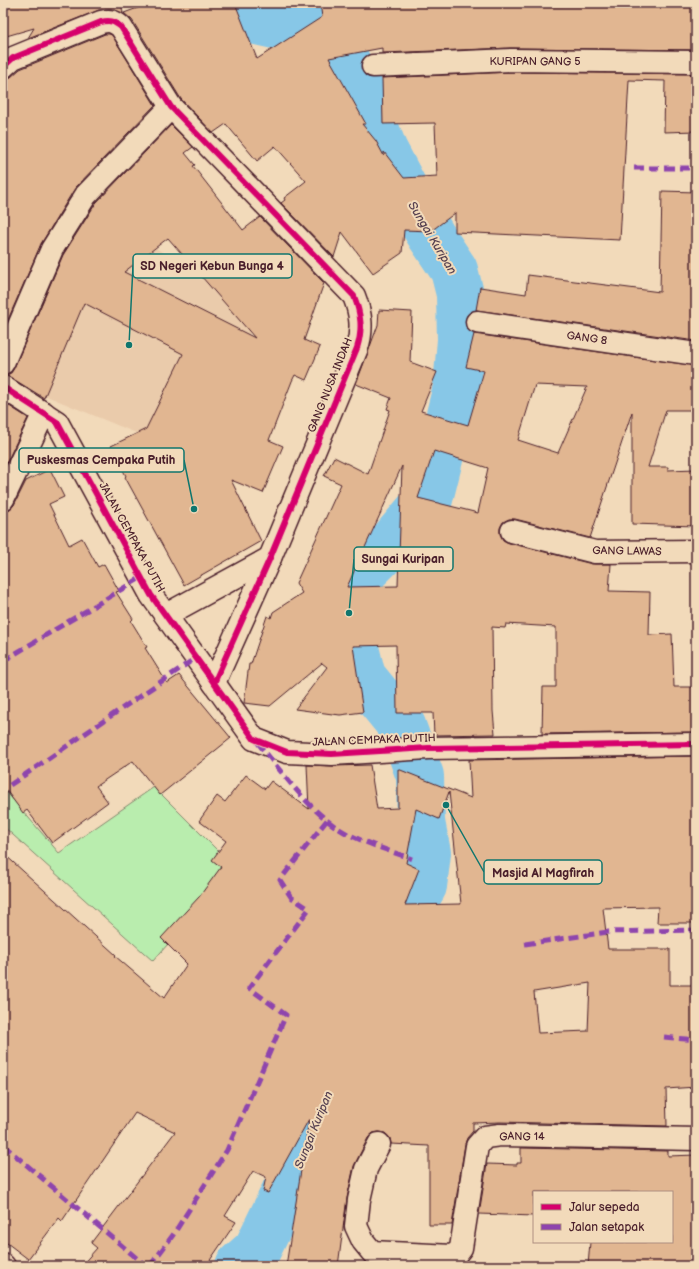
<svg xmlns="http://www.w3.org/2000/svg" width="699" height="1269" font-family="'Balsamiq Sans',sans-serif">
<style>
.built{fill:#eacbab}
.green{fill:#b9edae;stroke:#82866c}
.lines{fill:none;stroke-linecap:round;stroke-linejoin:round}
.river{stroke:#87c7e7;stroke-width:48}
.building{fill:#e1b691;stroke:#4a1f2b;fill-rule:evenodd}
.minor-casing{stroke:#4a1f2b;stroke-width:25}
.minor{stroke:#f2daba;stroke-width:22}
.quiet{stroke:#8e44ad;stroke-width:5;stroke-dasharray:10 5;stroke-linecap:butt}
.cycleway-casing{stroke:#f2daba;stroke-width:8}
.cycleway{stroke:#d6006c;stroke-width:6}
.labels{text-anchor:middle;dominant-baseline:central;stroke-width:4;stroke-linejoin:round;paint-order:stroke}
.street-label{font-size:11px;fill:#4a1f2b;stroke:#f2daba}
.water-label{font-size:12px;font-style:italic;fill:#564151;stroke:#f2daba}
.leader{fill:none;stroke:#0f766e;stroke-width:1.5}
.callout-dot{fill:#0f766e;stroke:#f2daba;stroke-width:1.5}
.callout{fill:#f2daba;stroke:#0f766e;stroke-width:1.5}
.callout-label{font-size:12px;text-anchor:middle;font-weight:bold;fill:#4a1f2b}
</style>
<rect width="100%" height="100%" fill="#f2daba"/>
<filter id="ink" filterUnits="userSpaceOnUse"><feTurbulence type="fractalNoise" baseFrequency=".025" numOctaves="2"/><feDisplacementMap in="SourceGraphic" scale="8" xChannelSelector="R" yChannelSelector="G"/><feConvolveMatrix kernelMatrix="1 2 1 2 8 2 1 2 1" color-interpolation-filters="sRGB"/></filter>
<g filter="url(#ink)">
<polygon class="built" points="91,204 258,317 187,454 3,378 3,374 61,233"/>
<polygon class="green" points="154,787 235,868 153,961 3,826 3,788 59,853"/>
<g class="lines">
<g class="river">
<polyline points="250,3 257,21 284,27 303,22 320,24 335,41 356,80 384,151 414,208 432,237 454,270 460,294 461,340 457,387 429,499 392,543 357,578 349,613 354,644 362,677 402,726 420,776 421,822 427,853 423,886 398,925 367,955"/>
<polyline points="239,1266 257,1250 287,1188 310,1147 329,1099"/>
</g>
</g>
<g class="building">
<polygon points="3,3 121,3 123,13 111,9 99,10 28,38 34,28 3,37"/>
<polygon points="151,3 235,3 257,59 322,17 320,3 526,3 526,7 606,4 606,3 696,3 696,50 511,48 382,53 382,48 329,58 366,124 362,124 376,141 384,156 384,152 404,178 437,176 435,123 383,124 382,78 511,72 696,74 696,131 664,132 665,81 629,80 620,240 455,232 455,213 431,231 404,230 402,253 373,273 342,232 334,257 281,203 285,200 284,198 306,181 275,146 257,161 226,124 213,133 181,99 132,20 124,13"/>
<polygon points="105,34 109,34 112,35 155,105 75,188 41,244 3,331 3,80 11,77 20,69"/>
<path d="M171 125 193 147 185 153 195 165 193 166 243 230 260 217 324 283 304 340 320 347 306 380 295 375 292 381 269 440 283 446 263 493 231 480 261 541 184 585 125 477 126 476 111 446 146 429 183 354 84 303 44 398 10 377 5 375 11 373 14 368 63 255 96 203ZM168 238 255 338 124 272Z"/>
<polygon points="662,191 696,192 696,341 476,310 480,287 526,294 528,275 660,292"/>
<path d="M379 310 412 312 410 362 437 372 421 411 468 425 484 371 466 367 474 334 696 366V410H666L648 467H668V470L696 469V526L632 524V412L590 538 515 519H509L503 522 500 528V534L503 540 509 543 592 564H611L609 591 650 592 649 635 672 634 674 687H696V732L542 734 543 687H556V627L506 624 505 628 492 627 493 711 495 734 434 735 433 713H397L396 645 353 646 363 712 340 715 295 709 327 667 322 663 270 706 244 703 249 664H251L267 616 271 618 273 612 302 593 296 583 341 484 324 476 334 457 368 474 390 410 387 409 391 398 356 384 378 325ZM535 385 587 387 558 453 518 440ZM434 451 488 468 478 513 418 498ZM402 466 398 586 347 587Z"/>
<polygon points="3,402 28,418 3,470"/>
<polygon points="50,469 64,497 49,504 69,545 82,538 98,567 104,564 119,591 116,592 133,619 131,621 147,647 145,648 167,683 179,675 231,738 160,795 133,761 96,786 108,802 52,843 27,810 23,813 3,786 3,511 10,509 14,505 26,481"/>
<path d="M696 756V923H657L658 907 603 908 608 949H670V985H696V1087L666 1089 667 1126 500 1122 473 1123V1131L467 1138 465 1144 452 1225H429V1146L391 1144 390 1138 385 1133 379 1132 373 1133 368 1138 354 1166 347 1198 338 1266H286L309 1119 268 1193 263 1191 266 1177 253 1171 225 1216 236 1222 206 1266H81L97 1248 91 1243 175 1132 135 1113 62 1221 59 1218 28 1259 3 1240V853L116 955 115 956 164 998 187 964 161 938 199 897 221 867 212 860 226 841 199 821 217 796 225 802 246 775 265 789 271 781 309 809 307 765 333 766 370 765 377 809 398 808V769L471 798 469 760ZM449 792 461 904 405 905 419 869 406 863 416 809 439 819ZM590 983 588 1031 538 1033 534 992Z"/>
<polygon points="521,1148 668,1151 668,1156 696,1155 696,1266 588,1266 590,1242 672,1242 672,1192 534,1192 534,1216 479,1214 487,1164 517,1165 517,1163 521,1163"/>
</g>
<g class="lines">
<defs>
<g id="minor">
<polyline points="373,66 511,60 696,62"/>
<path d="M3 67 13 58 101 22C110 20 114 21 121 27L171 107 354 296C361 314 363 329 357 348L270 558 214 683"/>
<polyline points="477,322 696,354"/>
<polyline points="3,363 52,249 86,195 171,107"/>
<polyline points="3,387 57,422 151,595 254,739 287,752 332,754 428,748 696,744"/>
<polyline points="3,499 44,413"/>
<polyline points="512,531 595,552 696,551"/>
<polyline points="166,615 270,558"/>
<polyline points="379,1144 366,1169 359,1200 356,1226 363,1241 372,1252 452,1256 457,1253 461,1248 477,1146 485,1137 500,1135 696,1139"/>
<polyline points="3,1265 4,1266"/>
</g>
</defs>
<use href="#minor" class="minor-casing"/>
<use href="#minor" class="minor"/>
<g class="quiet">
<polyline points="634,168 696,168"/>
<polyline points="3,661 142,577"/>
<path d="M257 742C282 772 312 815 346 833 367 844 390 851 412 859"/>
<polyline points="10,785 197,657"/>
<polyline points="691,879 696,879"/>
<polyline points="525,944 608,932 696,930"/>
<polyline points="664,1037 696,1040"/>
<polyline points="3,1145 146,1266"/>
<polyline points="150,1266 173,1235 227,1150 286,1015 249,988 309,909 291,897 280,880 327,820"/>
</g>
<defs>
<g id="cycleway">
<path d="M3 67 13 58 101 22C110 20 114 21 121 27L171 107 354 296C361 314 363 329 357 348L270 558 214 683"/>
<polyline points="3,387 57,422 151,595 254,739 287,752 332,754 428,748 696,744"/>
</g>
</defs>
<use href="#cycleway" class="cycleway-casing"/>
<use href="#cycleway" class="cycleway"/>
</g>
</g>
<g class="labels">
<g class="street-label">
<text x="535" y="61">KURIPAN GANG 5</text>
<text transform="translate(587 338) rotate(8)">GANG 8</text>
<text transform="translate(330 385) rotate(-68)">GANG NUSA INDAH</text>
<text transform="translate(132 537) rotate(61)">JALAN CEMPAKA PUTIH</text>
<text transform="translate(627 551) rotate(1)">GANG LAWAS</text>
<text transform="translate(374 740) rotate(-2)">JALAN CEMPAKA PUTIH</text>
<text x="522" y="1136">GANG 14</text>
</g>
<g class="water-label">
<text transform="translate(432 238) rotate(59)">Sungai Kuripan</text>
<text transform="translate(314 1130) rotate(-68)">Sungai Kuripan</text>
</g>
</g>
<path class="leader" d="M129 345L133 266M194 509L184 460M349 613L354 559M446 805L484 872"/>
<g class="callout-dot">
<circle cx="129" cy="345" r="4"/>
<circle cx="194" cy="509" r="4"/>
<circle cx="349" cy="613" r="4"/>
<circle cx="446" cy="805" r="4"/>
</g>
<g class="callout">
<rect x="133" y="254" width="159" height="24" rx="4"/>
<rect x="19" y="448" width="165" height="24" rx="4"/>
<rect x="354" y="547" width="99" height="24" rx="4"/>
<rect x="484" y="860" width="118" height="24" rx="4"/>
</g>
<g class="callout-label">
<text x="212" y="270">SD Negeri Kebun Bunga 4</text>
<text x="101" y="464">Puskesmas Cempaka Putih</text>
<text x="403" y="563">Sungai Kuripan</text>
<text x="543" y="877">Masjid Al Magfirah</text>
</g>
<rect width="699" height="1269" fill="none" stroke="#f2daba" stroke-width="16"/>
<rect x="8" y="8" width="683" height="1253" fill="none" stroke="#4a1f2b" stroke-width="1.5" filter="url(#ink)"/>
<rect x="533" y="1191" width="140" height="52" fill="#f2daba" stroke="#af8f81"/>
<rect x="541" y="1204" width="20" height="6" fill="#d6006c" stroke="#af8f81"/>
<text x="569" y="1211" font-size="12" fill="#4a1f2b">Jalur sepeda</text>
<rect x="541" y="1224" width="20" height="6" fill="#8e44ad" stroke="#af8f81"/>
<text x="569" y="1231" font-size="12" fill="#4a1f2b">Jalan setapak</text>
</svg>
